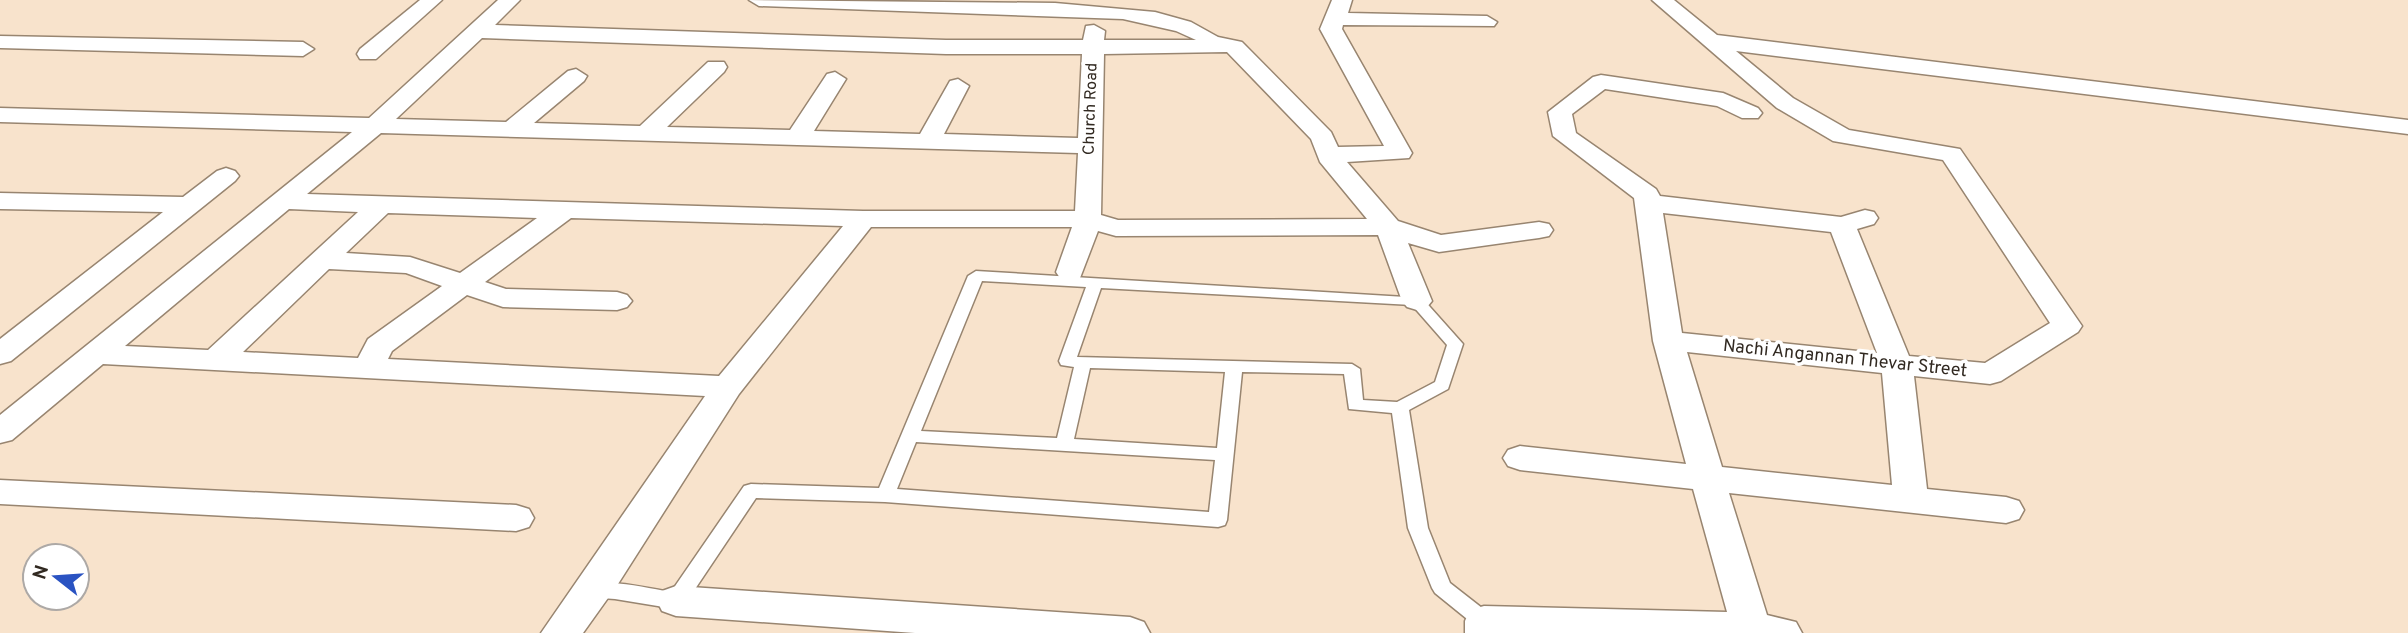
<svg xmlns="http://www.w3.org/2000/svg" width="2408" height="633" font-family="Overpass,sans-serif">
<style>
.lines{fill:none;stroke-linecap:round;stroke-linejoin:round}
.lane-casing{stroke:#988570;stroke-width:3}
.street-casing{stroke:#988570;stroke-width:3}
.lane{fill:#fff;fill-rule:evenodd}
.street{fill:#fff;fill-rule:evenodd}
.labels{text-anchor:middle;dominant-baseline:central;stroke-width:7;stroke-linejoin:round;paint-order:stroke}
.far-street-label{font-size:16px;fill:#312921;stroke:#fff}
.street-label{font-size:18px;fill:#312921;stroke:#fff}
</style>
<rect width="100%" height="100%" fill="#f8e3cc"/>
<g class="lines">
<defs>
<path id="lane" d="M976 271 1422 298 1463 344 1448 389 1409 410 1428 528 1450 583 1491 615 1494 621 1491 627 1484 629 1477 627 1435 593 1432 588 1408 528 1392 413 1349 409 1344 374 1242 372 1227 520 1225 525 1218 527 885 502 756 498 683 607 676 609 615 599 587 597 584 592 587 587C613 578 644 588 671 592L744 486 751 484 879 488 968 276ZM982 281 1086 287 1059 361 1061 365 1074 367 1057 438 921 431ZM1101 288 1412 305 1447 345 1435 382 1397 402 1363 400 1360 369 1352 364 1077 357ZM1090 368 1225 372 1217 448 1074 439ZM916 442 1215 460 1209 512 897 489Z"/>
<g id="street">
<polygon points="420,0 442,0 376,59 360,59 357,54 360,49"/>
<path d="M498 0H520L495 25 946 40H1083L1086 26 1094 25 1105 31 1104 40H1196L1176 31 1123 19 759 6 749 0 1055 3 1155 12 1191 22 1218 37 1242 42 1331 132 1338 147 1384 146 1320 29 1332 0H1352L1348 13 1487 16 1497 22 1494 26 1343 25 1342 29 1412 153 1409 158 1347 162 1398 221 1441 235 1539 222 1549 224 1553 230 1549 236 1539 238 1439 252 1408 243 1432 301 1427 307 1417 310 1407 307 1402 301 1378 235 1116 236 1098 231 1080 278 1070 281 1060 278 1056 272 1072 227H871L739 394 618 584 583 633H541L705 396 103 364 12 440 0 443V415L352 132 0 122V108L369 118ZM482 38 946 54H1082L1078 138 944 134 969 86 958 79 950 81 920 134 814 131 846 79 835 72 827 74 790 130 667 127 724 72 727 67 724 62H708L640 126 534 123 584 81 587 76 576 69 568 71 506 122 396 119ZM1227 52 1311 139 1320 162 1367 219 1118 220 1101 215 1104 54ZM381 133 1078 153 1075 211H863L307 194ZM289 209 358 212 208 350 125 346ZM388 213 537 218 460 273 410 257 346 253ZM571 218 843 226 719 376 388 359 392 351 467 295 503 307 617 310 627 307 632 301 627 295 617 292 506 289 485 282ZM329 269 406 273 442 286 368 339 358 358 243 352Z"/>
<path d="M1652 0H1674L1717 35 2408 120V134L1736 51 1793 98 1849 130 1960 149 2082 326 2078 332 2001 381 1990 384 1914 376 1927 489 2006 497 2019 501 2024 510 2019 519 2006 523 1729 493 1767 615 1796 622 1802 633H1465V621L1470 610 1484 606 1727 612 1693 489 1520 470 1508 466 1503 458 1508 450 1520 446 1686 464 1653 341 1634 198 1553 136 1548 112 1593 77 1601 75 1723 93 1758 108 1762 113 1758 118H1742L1717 106 1605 89 1572 114 1576 133 1656 189 1660 196 1841 217 1865 210 1874 212 1878 218 1874 224 1857 229 1909 356 1985 363 2050 323 1943 160 1833 141 1777 108ZM1663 213 1831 232 1877 353 1682 333ZM1687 352 1882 373 1892 485 1722 467Z"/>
<polygon points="0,36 303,42 314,49 303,56 0,48"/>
<polygon points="226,168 235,171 239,176 235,181 11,361 0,364 0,339 163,212 0,209 0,193 183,197 217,171"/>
<polygon points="0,480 516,505 529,509 534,518 529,527 516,531 0,504"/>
<polygon points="676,586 1130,617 1144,622 1150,633 915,633 676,616 662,611 657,601 662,591"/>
</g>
</defs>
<use href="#lane" class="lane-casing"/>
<use href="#street" class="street-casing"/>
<use href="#lane" class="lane"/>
<use href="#street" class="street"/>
</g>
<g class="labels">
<g class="far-street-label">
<text transform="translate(1091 109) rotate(-88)">Church Road</text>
</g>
<g class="street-label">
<text transform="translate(1845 359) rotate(6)">Nachi Angannan Thevar Street</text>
</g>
</g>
<g transform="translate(56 577) rotate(287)"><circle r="33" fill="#ffffff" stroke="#ada9a6" stroke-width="2"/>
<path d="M0-5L12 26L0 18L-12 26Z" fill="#2a53c2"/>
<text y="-10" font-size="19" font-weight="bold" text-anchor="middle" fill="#312921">N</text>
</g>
</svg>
